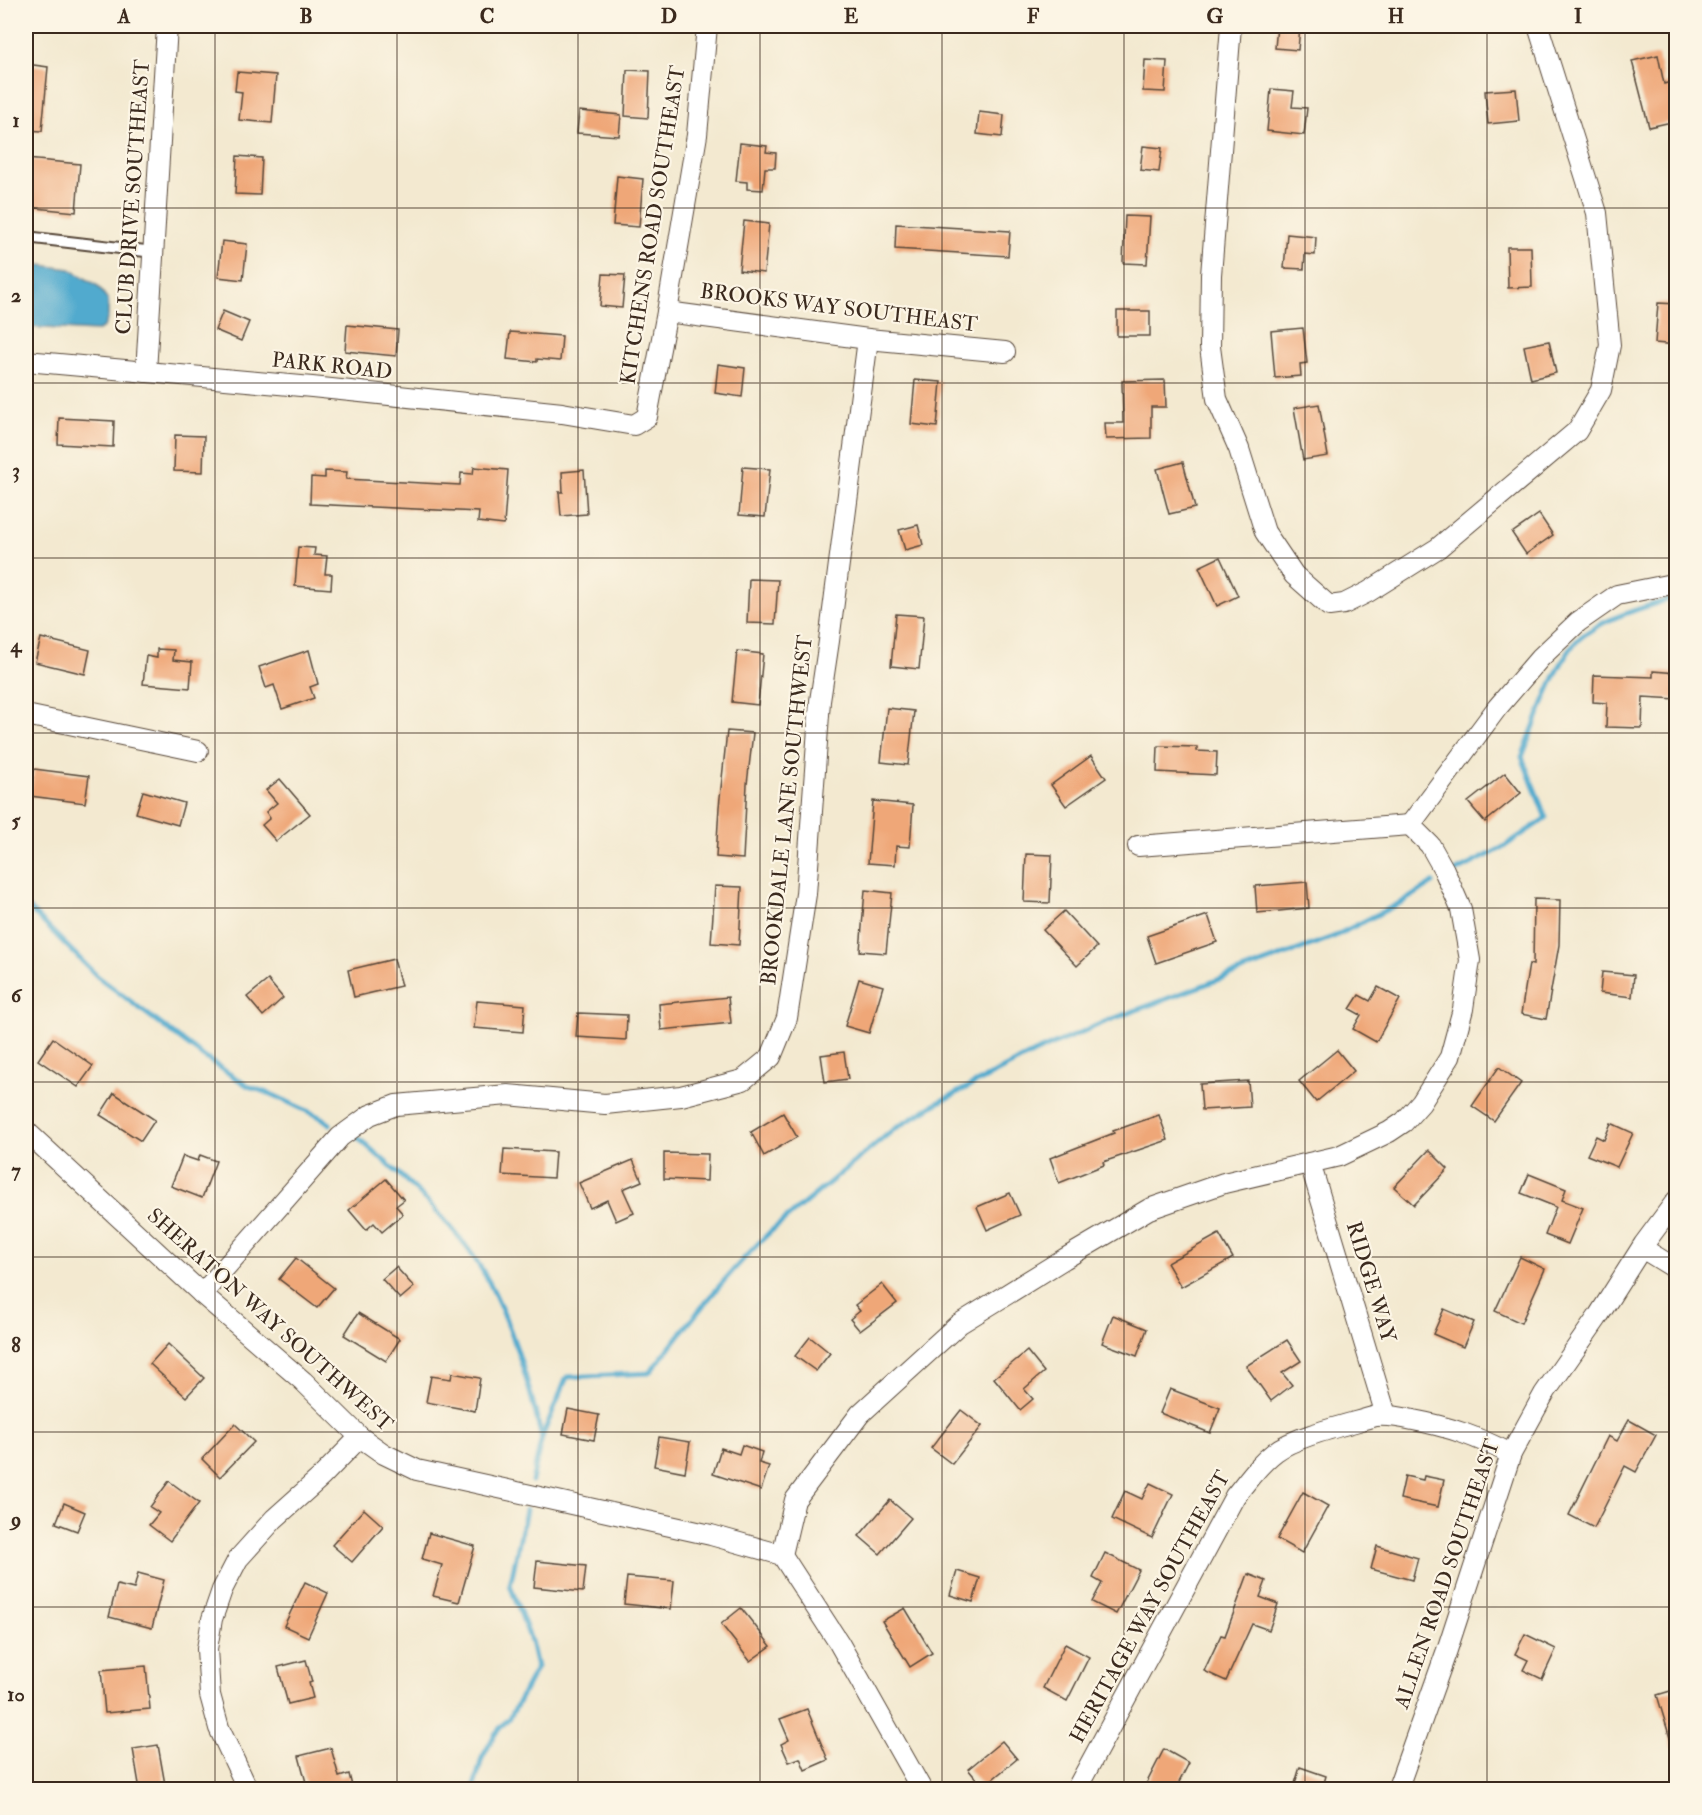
<svg xmlns="http://www.w3.org/2000/svg" width="1702" height="1815" font-family="'IM FELL Double Pica',serif">
<style>
.water{fill:#51aace;stroke:#466a76;stroke-width:1.5}
.lines{fill:none;stroke-linecap:round;stroke-linejoin:round}
.stream{stroke:#51aace;stroke-width:5}
.building{fill:#efa778}
.service-casing{stroke:#574739;stroke-width:14}
.minor-casing{stroke:#574739;stroke-width:22}
.service{stroke:#fff;stroke-width:10}
.minor{stroke:#fff;stroke-width:20}
.grid{fill:none;stroke:#3b2a1e;stroke-width:1.5;stroke-opacity:0.55}
.labels{text-anchor:middle;dominant-baseline:central;stroke-width:4.5;stroke-linejoin:round;paint-order:stroke}
.street-label{font-size:21px;fill:#3b2a1e;stroke:#fcf5e5}
.neatline{fill:none;stroke:#3b2a1e;stroke-width:2}
.grid-label{font-size:20px;text-anchor:middle;font-weight:bold;fill:#3b2a1e}
</style>
<rect width="100%" height="100%" fill="#fcf5e5"/>
<filter id="ink" filterUnits="userSpaceOnUse"><feTurbulence type="fractalNoise" baseFrequency=".0167" numOctaves="2"/><feDisplacementMap in="SourceGraphic" scale="12" xChannelSelector="R" yChannelSelector="G"/><feConvolveMatrix kernelMatrix="1 2 1 2 8 2 1 2 1" color-interpolation-filters="sRGB"/></filter>
<filter id="wash" filterUnits="userSpaceOnUse"><feTurbulence type="fractalNoise" baseFrequency=".008" numOctaves="4" result="noise"/><feDisplacementMap in="SourceGraphic" scale="24" xChannelSelector="R" yChannelSelector="G"/><feGaussianBlur stdDeviation="1.35" result="paint"/><feColorMatrix in="noise" values="0 0 0 0 0 0 0 0 0 0 0 0 0 0 0 0 0 1.4 0 .05"/><feComposite in="paint" operator="in"/></filter>
<g filter="url(#wash)">
<rect width="100%" height="100%" fill="#f3e9d0"/>
<polygon class="water" points="26,263 70,269 98,286 108,300 108,317 104,327 96,331 26,327"/>
<g class="lines">
<g class="stream">
<path d="M1455 872 1502 848 1546 818 1522 757C1534 727 1557 658 1580 638 1606 616 1645 608 1676 597"/>
<polyline points="26,905 97,976 204,1057 248,1086 273,1095 322,1118 330,1124"/>
<path d="M358 1138C405 1178 461 1228 490 1284 514 1331 529 1384 541 1435"/>
<path d="M532 1481 542 1437 567 1377 649 1373C688 1325 725 1275 770 1232L893 1130 939 1102 1034 1053 1107 1021 1333 937 1404 901 1433 883"/>
<polyline points="473,1790 482,1758 495,1734 512,1714 537,1667 531,1641 510,1585 526,1510"/>
</g>
</g>
<g id="blocks">
<g class="building">
<polygon points="1277,26 1300,26 1298,50 1275,48"/>
<polygon points="1658,55 1664,84 1677,80 1677,101 1671,102 1676,121 1649,127 1632,61"/>
<polygon points="1145,60 1167,61 1165,92 1143,91"/>
<polygon points="26,64 48,67 42,131 26,130"/>
<polygon points="627,70 650,71 648,118 625,116"/>
<polygon points="237,72 276,75 272,123 239,120 242,92 235,91"/>
<polygon points="1271,89 1294,91 1292,107 1307,108 1304,135 1267,131"/>
<polygon points="1516,89 1519,121 1488,124 1485,91"/>
<polygon points="579,111 621,115 619,136 577,133"/>
<polygon points="979,112 1004,115 1002,137 977,134"/>
<polygon points="740,143 767,146 766,152 776,153 775,168 765,168 763,190 747,189 747,182 736,181"/>
<polygon points="1143,146 1162,148 1159,172 1140,170"/>
<polygon points="237,156 262,158 260,195 235,194"/>
<polygon points="26,159 80,164 76,212 26,207"/>
<polygon points="617,176 643,179 639,227 613,225"/>
<polygon points="1125,216 1150,217 1147,264 1123,263"/>
<polygon points="744,221 769,224 764,273 739,270"/>
<polygon points="896,224 1010,231 1008,256 895,249"/>
<polygon points="1287,234 1316,237 1315,255 1305,254 1304,269 1284,268"/>
<polygon points="222,241 247,244 243,280 218,277"/>
<polygon points="1507,247 1531,247 1532,287 1508,288"/>
<polygon points="603,274 625,275 622,308 600,306"/>
<polygon points="1658,303 1677,304 1677,345 1655,343"/>
<polygon points="223,311 249,322 241,341 215,330"/>
<rect x="1117" y="311" width="33" height="25"/>
<polygon points="347,325 398,330 396,356 345,351"/>
<polygon points="1303,328 1307,363 1300,364 1301,376 1275,378 1271,331"/>
<polygon points="510,332 562,336 560,361 537,359 537,362 507,359"/>
<polygon points="1549,341 1556,373 1531,379 1524,346"/>
<polygon points="718,364 745,368 742,397 715,393"/>
<polygon points="915,380 941,382 937,427 911,424"/>
<polygon points="1165,380 1166,407 1151,407 1151,438 1106,439 1105,423 1123,423 1122,381"/>
<polygon points="1319,404 1328,456 1303,460 1294,408"/>
<polygon points="59,418 114,421 113,447 58,444"/>
<polygon points="175,435 204,436 203,472 174,471"/>
<polygon points="1183,462 1195,508 1169,514 1157,469"/>
<polygon points="474,467 508,470 504,525 478,522 479,512 310,504 311,477 325,478 325,471 347,472 346,479 460,485 461,473 473,474"/>
<polygon points="743,467 770,469 765,517 739,515"/>
<polygon points="584,470 587,514 561,516 559,492 563,492 562,472"/>
<polygon points="1539,514 1553,535 1526,554 1512,533"/>
<polygon points="918,525 923,545 905,550 899,530"/>
<polygon points="298,547 315,548 314,555 327,556 325,574 332,574 331,589 295,586"/>
<polygon points="1220,557 1238,596 1217,606 1199,567"/>
<polygon points="749,579 778,580 775,624 747,623"/>
<polygon points="896,614 924,616 919,669 891,666"/>
<polygon points="41,638 90,650 85,674 35,662"/>
<polygon points="157,649 174,650 173,660 192,662 190,688 143,684 146,656 157,658"/>
<polygon points="309,650 318,684 310,687 314,698 282,709 274,685 266,688 259,667"/>
<polygon points="737,651 763,654 758,705 732,702"/>
<polygon points="1653,671 1677,673 1677,699 1643,697 1642,728 1606,727 1607,703 1593,702 1594,675 1653,677"/>
<polygon points="887,708 914,711 908,765 881,762"/>
<polygon points="727,731 753,733 747,784 743,859 716,857 719,807"/>
<polygon points="1158,746 1197,747 1197,751 1217,752 1216,775 1157,772"/>
<polygon points="1091,756 1106,778 1066,806 1051,785"/>
<polygon points="34,769 89,776 85,803 30,796"/>
<polygon points="1505,773 1521,793 1485,822 1468,802"/>
<polygon points="280,779 310,814 276,841 262,825 270,818 266,812 277,803 266,790"/>
<polygon points="143,791 184,803 178,825 136,813"/>
<polygon points="873,801 913,805 910,847 896,846 895,865 868,863"/>
<polygon points="1026,854 1052,855 1050,903 1024,902"/>
<polygon points="1307,882 1309,908 1257,913 1255,886"/>
<polygon points="715,886 742,887 739,945 711,943"/>
<polygon points="865,890 892,893 886,953 860,951"/>
<polygon points="1534,899 1560,900 1559,945 1546,1019 1521,1014 1529,964 1533,965"/>
<polygon points="1064,911 1097,947 1077,966 1043,930"/>
<polygon points="1208,915 1217,942 1156,963 1147,936"/>
<polygon points="394,959 401,986 354,997 348,970"/>
<polygon points="1602,972 1634,975 1632,997 1600,993"/>
<polygon points="859,979 883,986 869,1033 845,1026"/>
<polygon points="268,980 283,998 263,1016 247,997"/>
<polygon points="1378,987 1400,999 1376,1042 1353,1029 1361,1015 1350,1009 1359,995 1370,1001"/>
<polygon points="728,997 731,1023 661,1030 659,1004"/>
<polygon points="477,1001 525,1005 523,1032 474,1028"/>
<polygon points="578,1013 627,1015 626,1040 576,1037"/>
<polygon points="53,1038 93,1066 78,1087 38,1060"/>
<polygon points="1337,1050 1354,1071 1316,1102 1299,1081"/>
<polygon points="844,1052 848,1079 825,1082 821,1055"/>
<polygon points="1499,1067 1521,1083 1494,1121 1472,1106"/>
<polygon points="1248,1081 1250,1107 1202,1110 1200,1084"/>
<polygon points="114,1093 155,1120 141,1141 100,1115"/>
<polygon points="783,1113 797,1137 764,1156 751,1132"/>
<polygon points="1159,1115 1168,1140 1103,1162 1104,1165 1059,1183 1050,1158 1114,1133 1113,1131"/>
<polygon points="1611,1123 1633,1133 1617,1167 1587,1155 1596,1136 1604,1140"/>
<polygon points="504,1149 555,1152 553,1178 502,1175"/>
<polygon points="1429,1150 1448,1169 1414,1205 1394,1187"/>
<polygon points="664,1153 708,1154 707,1181 664,1179"/>
<polygon points="200,1155 216,1161 202,1198 171,1186 183,1156 198,1161"/>
<polygon points="633,1160 642,1181 623,1189 634,1213 616,1221 607,1200 590,1208 579,1183"/>
<polygon points="1529,1174 1566,1189 1562,1200 1583,1208 1568,1244 1545,1235 1556,1207 1521,1193"/>
<polygon points="386,1179 404,1200 396,1206 403,1214 382,1232 374,1223 366,1230 349,1210"/>
<polygon points="1010,1193 1020,1215 987,1230 977,1207"/>
<polygon points="1219,1234 1233,1258 1181,1287 1167,1263"/>
<polygon points="1520,1257 1545,1269 1521,1323 1495,1311"/>
<polygon points="296,1258 334,1288 317,1308 279,1279"/>
<polygon points="396,1267 414,1287 400,1299 382,1279"/>
<polygon points="882,1284 897,1303 860,1331 850,1319 860,1311 855,1305"/>
<polygon points="1444,1309 1474,1322 1463,1347 1433,1334"/>
<polygon points="358,1313 400,1339 386,1361 344,1335"/>
<polygon points="1113,1315 1147,1329 1137,1356 1102,1343"/>
<polygon points="810,1337 830,1353 816,1371 795,1356"/>
<polygon points="1287,1340 1301,1361 1282,1373 1292,1385 1271,1401 1246,1366"/>
<polygon points="168,1344 204,1378 186,1397 150,1364"/>
<polygon points="1027,1351 1044,1372 1024,1389 1033,1399 1020,1410 994,1378"/>
<polygon points="452,1373 480,1378 475,1411 426,1402 431,1376 451,1379"/>
<polygon points="1170,1389 1220,1408 1210,1433 1160,1413"/>
<polygon points="568,1409 599,1415 594,1440 563,1434"/>
<polygon points="961,1410 982,1426 952,1464 931,1448"/>
<polygon points="1629,1420 1656,1435 1636,1472 1625,1466 1594,1528 1569,1515 1608,1436 1617,1441"/>
<polygon points="235,1424 254,1442 220,1477 202,1459"/>
<polygon points="659,1437 690,1442 685,1472 654,1466"/>
<polygon points="742,1445 762,1452 759,1463 769,1466 761,1490 713,1474 721,1448 739,1454"/>
<polygon points="1405,1476 1423,1480 1424,1476 1444,1480 1438,1507 1400,1499"/>
<polygon points="169,1481 199,1503 170,1541 149,1525 159,1513 150,1507"/>
<polygon points="1150,1483 1173,1494 1152,1538 1112,1519 1125,1491 1142,1499"/>
<polygon points="1303,1492 1328,1506 1302,1553 1277,1539"/>
<polygon points="890,1500 911,1518 880,1554 859,1536"/>
<polygon points="64,1503 85,1512 77,1531 56,1523"/>
<polygon points="364,1509 383,1526 352,1562 332,1545"/>
<polygon points="429,1533 475,1546 459,1602 433,1596 442,1565 422,1559"/>
<polygon points="1377,1546 1418,1558 1412,1580 1371,1569"/>
<polygon points="1105,1553 1139,1570 1116,1614 1092,1602 1102,1583 1093,1578"/>
<polygon points="537,1561 586,1566 583,1592 534,1587"/>
<polygon points="957,1571 980,1578 973,1602 950,1595"/>
<polygon points="138,1573 164,1580 152,1628 109,1617 117,1585 134,1589"/>
<polygon points="1248,1574 1266,1581 1260,1597 1278,1604 1269,1630 1252,1624 1226,1681 1204,1671 1221,1635 1225,1636"/>
<polygon points="627,1577 674,1581 671,1609 624,1604"/>
<polygon points="305,1582 328,1593 308,1637 284,1626"/>
<polygon points="741,1608 771,1646 750,1661 721,1624"/>
<polygon points="905,1608 932,1653 910,1667 882,1621"/>
<polygon points="1525,1634 1556,1649 1542,1679 1523,1670 1528,1660 1515,1654"/>
<polygon points="1065,1644 1089,1657 1067,1701 1043,1688"/>
<polygon points="306,1660 312,1682 309,1683 313,1698 288,1704 278,1667"/>
<polygon points="146,1666 150,1709 105,1713 101,1670"/>
<polygon points="1677,1689 1677,1748 1673,1748 1657,1695"/>
<polygon points="807,1709 828,1760 805,1770 800,1758 789,1762 781,1744 789,1740 780,1719"/>
<polygon points="1002,1741 1017,1759 983,1787 968,1769"/>
<polygon points="158,1745 166,1790 140,1790 133,1749"/>
<polygon points="331,1748 339,1777 349,1774 353,1790 308,1790 299,1756"/>
<polygon points="1164,1749 1189,1763 1175,1790 1143,1790"/>
<polygon points="1300,1767 1326,1776 1322,1790 1293,1790"/>
</g>
</g>
</g>
<g filter="url(#ink)">
<use href="#blocks" fill-opacity="0" stroke="#574739" stroke-width="1.5"/>
<g class="lines">
<defs>
<polyline id="service" points="26,237 154,252"/>
<g id="minor">
<polyline points="1231,26 1211,275 1210,347 1217,399 1239,449 1265,532 1294,575 1329,606 1344,604 1368,592 1438,548 1577,431 1601,390 1610,345 1597,213 1538,26"/>
<polyline points="667,312 868,339 1005,352"/>
<polyline points="26,361 312,387 562,413 634,425 647,417 667,312 697,135 707,26"/>
<polyline points="146,372 167,26"/>
<polyline points="26,715 198,751"/>
<polyline points="1410,825 1497,708 1540,658 1578,622 1617,595 1672,584"/>
<polyline points="1138,846 1410,825"/>
<polyline points="26,1131 202,1294 303,1381 360,1437 384,1454 417,1470 711,1535 782,1555 839,1643 922,1790"/>
<polyline points="1310,1163 1386,1415"/>
<polyline points="1642,1248 1676,1269"/>
<polyline points="202,1294 340,1137 370,1115 396,1105 508,1095 605,1104 681,1096 743,1080 771,1057 787,1018 806,894 820,701 829,641 868,339"/>
<polyline points="782,1555 795,1500 860,1414 959,1324 1064,1259 1149,1209 1224,1183 1339,1156 1389,1132 1404,1122 1421,1103 1450,1057 1463,1009 1470,960 1461,909 1444,870 1430,845 1410,825"/>
<polyline points="248,1790 219,1728 210,1695 207,1649 212,1619 222,1590 238,1559 274,1519 321,1477 360,1437"/>
<path d="M1076 1790 1235 1496C1248 1480 1259 1464 1275 1452 1295 1436 1350 1424 1376 1416 1389 1415 1400 1417 1413 1420 1451 1427 1477 1437 1511 1454"/>
<polyline points="1397,1790 1447,1650 1511,1454 1544,1394 1597,1318 1644,1244 1676,1201"/>
</g>
</defs>
<use href="#service" class="service-casing"/>
<use href="#minor" class="minor-casing"/>
<use href="#service" class="service"/>
<use href="#minor" class="minor"/>
</g>
</g>
<path class="grid" d="M215 26V1790M397 26V1790M578 26V1790M760 26V1790M942 26V1790M1124 26V1790M1305 26V1790M1487 26V1790M26 208H1676M26 383H1676M26 558H1676M26 733H1676M26 908H1676M26 1082H1676M26 1257H1676M26 1432H1676M26 1607H1676"/>
<g class="labels">
<g class="street-label">
<text transform="translate(133 197) rotate(-86)">CLUB DRIVE SOUTHEAST</text>
<text transform="translate(653 225) rotate(-81)">KITCHENS ROAD SOUTHEAST</text>
<text transform="translate(839 308) rotate(7)">BROOKS WAY SOUTHEAST</text>
<text transform="translate(332 366) rotate(6)">PARK ROAD</text>
<text transform="translate(787 810) rotate(-84)">BROOKDALE LANE SOUTHWEST</text>
<text transform="translate(1371 1282) rotate(73)">RIDGE WAY</text>
<text transform="translate(270 1320) rotate(42)">SHERATON WAY SOUTHWEST</text>
<text transform="translate(1447 1574) rotate(-71)">ALLEN ROAD SOUTHEAST</text>
<text transform="translate(1150 1607) rotate(-61)">HERITAGE WAY SOUTHEAST</text>
</g>
</g>
<rect width="1702" height="1815" fill="none" stroke="#fcf5e5" stroke-width="66"/>
<rect x="33" y="33" width="1636" height="1749" class="neatline"/>
<g class="grid-label">
<text x="124" y="23">A</text>
<text x="306" y="23">B</text>
<text x="487" y="23">C</text>
<text x="669" y="23">D</text>
<text x="851" y="23">E</text>
<text x="1033" y="23">F</text>
<text x="1215" y="23">G</text>
<text x="1396" y="23">H</text>
<text x="1578" y="23">I</text>
<text x="16" y="127">1</text>
<text x="16" y="302">2</text>
<text x="16" y="477">3</text>
<text x="16" y="652">4</text>
<text x="16" y="827">5</text>
<text x="16" y="1002">6</text>
<text x="16" y="1177">7</text>
<text x="16" y="1352">8</text>
<text x="16" y="1526">9</text>
<text x="16" y="1701">10</text>
</g>
</svg>
